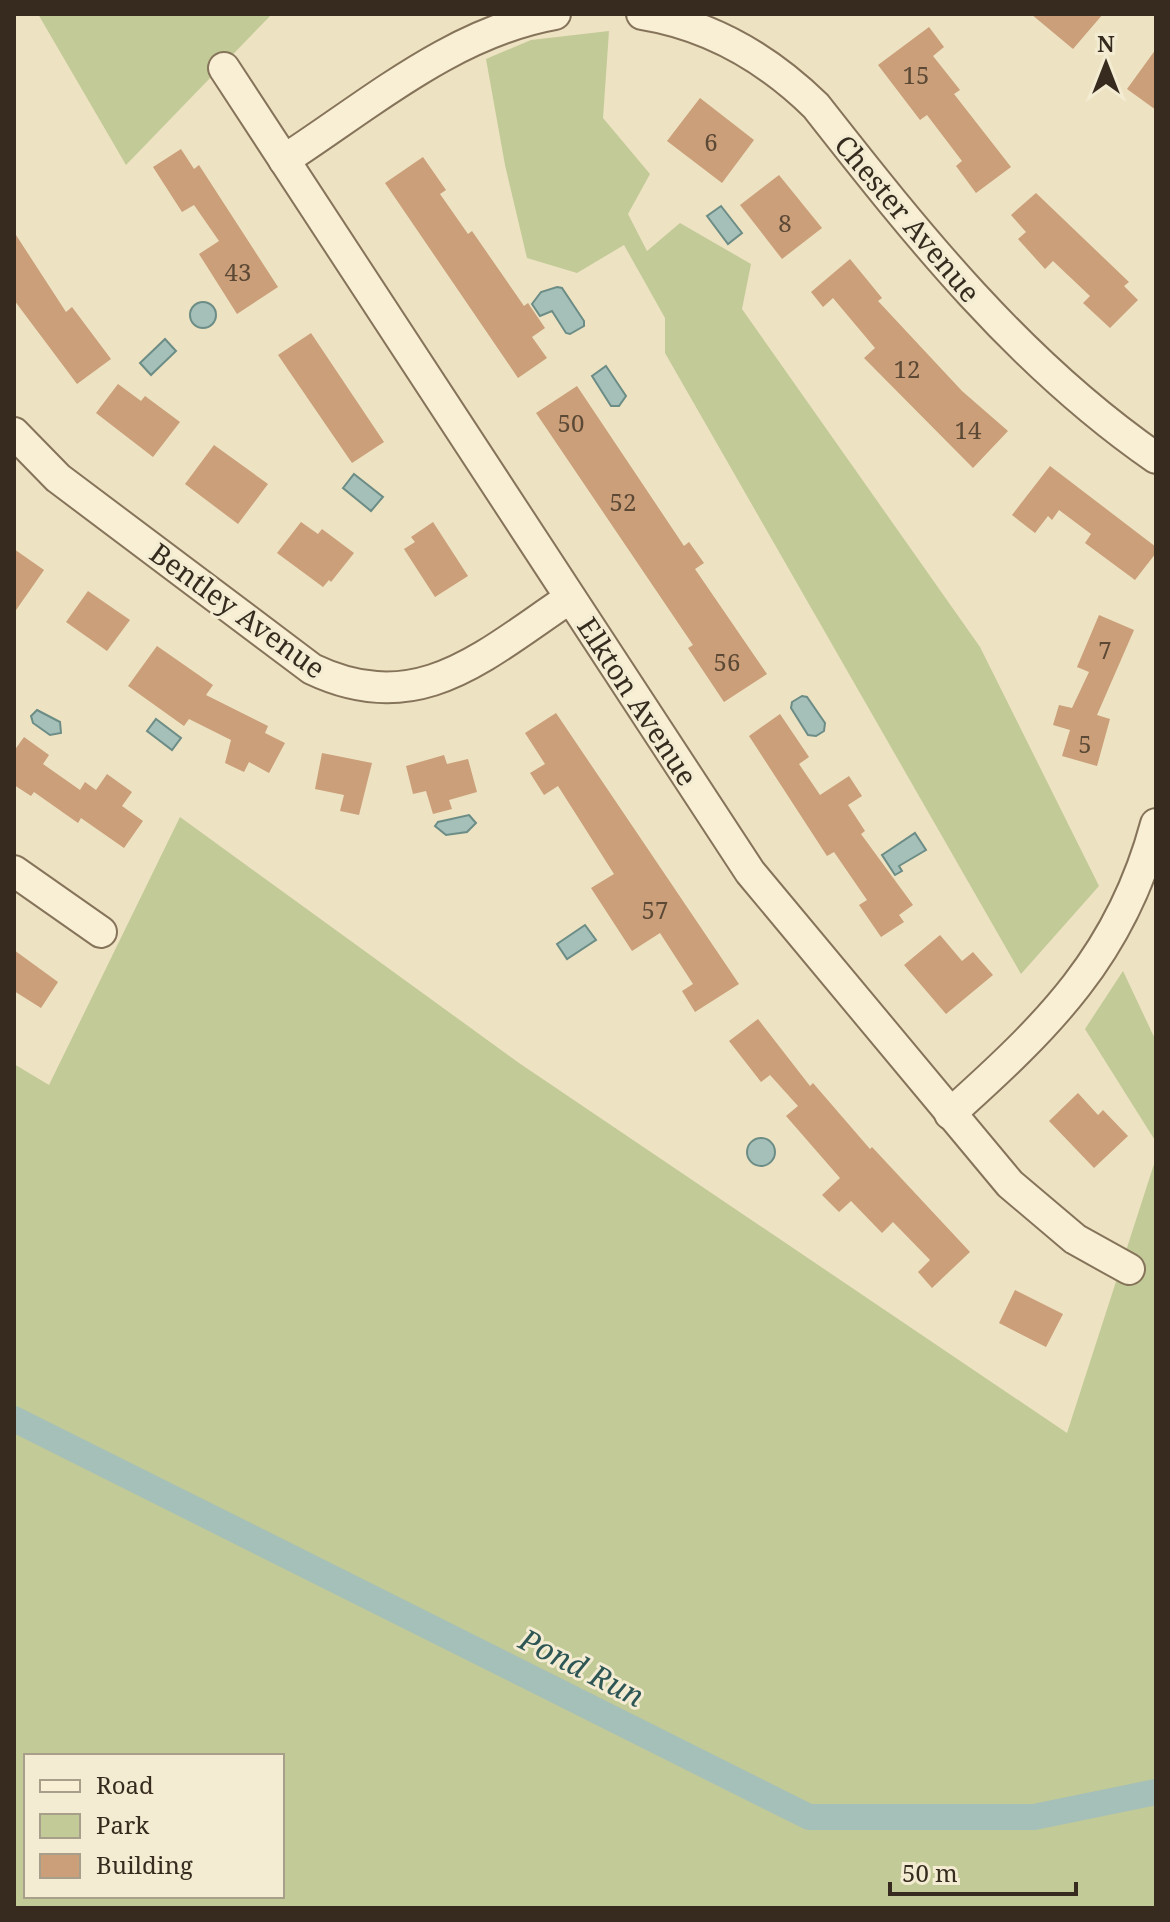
<svg xmlns="http://www.w3.org/2000/svg" width="1170" height="1922" font-family="'Noto Serif',serif">
<style>
.green{fill:#c2ca97;fill-rule:evenodd}
.water{fill:#a5bfb9;stroke:#6c8d86;stroke-width:2}
.lines{fill:none;stroke-linecap:round;stroke-linejoin:round}
.canal{stroke:#a5bfb9;stroke-width:26}
.building{fill:#ca9f79}
.street-casing{stroke:#86745a;stroke-width:34}
.street{stroke:#f8efd5;stroke-width:30}
.labels{text-anchor:middle;dominant-baseline:central;stroke-width:6;stroke-linejoin:round;paint-order:stroke}
.number-label{font-size:24px;fill:#5b4835}
.street-label{font-size:28px;fill:#362b1e;stroke:#f4ecd2}
.water-label{font-size:30px;font-style:italic;fill:#2d5655;stroke:#f4ecd2}
</style>
<rect width="100%" height="100%" fill="#ede2c2"/>
<g class="green">
<polygon points="38,14 272,14 126,165"/>
<polygon points="609,31 603,118 650,174 628,214 647,251 680,223 751,264 742,309 980,647 1099,886 1021,974 665,353 665,318 624,245 577,273 527,258 505,165 486,59 531,40"/>
<path d="M180 817 519 1063 1067 1433 1156 1158V1908H14V1064L49 1085ZM26 1756H282V1896H26Z"/>
<polygon points="1123,971 1156,1041 1156,1142 1085,1029"/>
</g>
<g class="water">
<polygon points="721,206 742,233 728,244 707,216"/>
<polygon points="557,287 562,288 584,321 584,326 570,334 566,333 552,311 540,316 532,304 541,292"/>
<circle cx="203" cy="315" r="13"/>
<polygon points="165,339 176,351 151,375 140,363"/>
<polygon points="606,366 626,396 619,406 611,406 592,376"/>
<polygon points="354,474 383,497 371,511 343,488"/>
<polygon points="802,696 807,697 825,723 824,731 816,736 808,735 791,708 792,702"/>
<polygon points="37,710 60,722 61,733 50,735 33,723 31,716"/>
<polygon points="156,719 181,738 172,750 147,731"/>
<polygon points="469,815 476,823 467,832 446,835 435,826 438,822"/>
<polygon points="915,833 926,850 899,866 902,871 895,875 882,855"/>
<polygon points="585,925 596,940 567,959 557,944"/>
<circle cx="761" cy="1152" r="14"/>
</g>
<g class="lines">
<polyline class="canal" points="14,1419 809,1817 1034,1817 1156,1792"/>
</g>
<g class="building">
<polygon points="1031,14 1103,14 1073,49"/>
<polygon points="929,27 944,47 933,56 960,90 954,94 1011,167 976,193 956,166 962,161 927,115 920,120 878,65"/>
<polygon points="1156,49 1156,110 1127,89"/>
<polygon points="700,98 754,140 722,183 667,141"/>
<polygon points="181,149 194,169 199,165 278,287 237,314 199,254 219,241 194,205 182,212 153,167"/>
<polygon points="423,157 446,190 440,194 468,234 472,231 524,306 528,303 545,328 532,337 547,358 518,378 385,183"/>
<polygon points="779,175 822,228 782,259 740,205"/>
<polygon points="1036,193 1129,282 1124,286 1138,300 1110,328 1083,303 1090,296 1053,261 1045,269 1018,239 1026,232 1011,215"/>
<polygon points="14,232 66,312 72,307 111,359 77,384 14,300"/>
<polygon points="850,259 882,298 878,301 962,391 1008,431 973,468 864,358 875,348 833,298 823,307 811,292"/>
<polygon points="311,333 384,442 352,463 278,355"/>
<polygon points="118,384 141,401 145,396 180,422 153,457 96,413"/>
<polygon points="577,386 684,546 689,542 704,563 695,569 767,674 724,702 688,648 693,645 536,413"/>
<polygon points="214,445 268,484 238,524 185,484"/>
<polygon points="1050,466 1156,547 1156,553 1135,580 1085,543 1091,534 1059,510 1052,520 1048,516 1035,533 1012,515"/>
<polygon points="301,522 318,534 322,529 354,553 331,582 329,580 323,587 277,553"/>
<polygon points="433,522 468,576 435,597 404,549 415,542 411,537"/>
<polygon points="14,549 44,570 14,613"/>
<polygon points="88,591 130,620 107,651 66,622"/>
<polygon points="1099,615 1134,630 1097,715 1110,719 1097,766 1062,756 1070,730 1053,725 1059,705 1072,708 1089,672 1077,667"/>
<polygon points="157,646 213,685 206,695 268,726 265,733 285,743 269,773 249,762 244,772 225,763 231,740 189,719 184,726 128,686"/>
<polygon points="556,713 739,984 695,1012 682,991 693,984 660,933 632,951 591,888 614,874 558,786 544,795 530,773 545,764 525,733"/>
<polygon points="780,714 809,757 799,764 820,795 849,776 862,796 848,805 865,831 861,834 913,905 899,915 904,922 881,937 859,905 867,900 834,852 827,856 749,736"/>
<polygon points="24,737 49,755 43,764 80,790 85,782 96,790 107,774 132,792 122,806 143,821 124,848 81,818 78,823 34,792 31,796 14,785 14,751"/>
<polygon points="322,753 372,763 359,815 340,811 344,795 315,789"/>
<polygon points="444,755 447,764 468,759 477,792 449,800 452,809 433,814 426,791 413,794 406,766"/>
<polygon points="940,935 962,961 973,952 993,975 946,1014 904,965"/>
<polygon points="14,950 58,982 41,1008 14,991"/>
<polygon points="758,1019 810,1086 813,1083 870,1149 872,1147 970,1252 932,1288 918,1272 930,1260 893,1222 882,1233 851,1201 839,1212 822,1195 840,1178 786,1116 798,1106 770,1075 761,1082 729,1041"/>
<polygon points="1078,1093 1098,1115 1103,1110 1128,1136 1094,1168 1049,1121"/>
<polygon points="1015,1290 1063,1314 1046,1347 999,1323"/>
</g>
<g class="lines">
<defs>
<g id="street">
<path d="M642 14C710 25 767 58 816 106 918 236 1019 363 1156 458"/>
<polyline points="224,68 750,872 1010,1184 1075,1239 1129,1269"/>
<path d="M284 160C369 105 453 32 555 14"/>
<path d="M14 433 58 478 312 669C419 720 484 655 570 598"/>
<polyline points="14,871 101,932"/>
<path d="M950 1114C1048 1026 1121 955 1156 824"/>
</g>
</defs>
<use href="#street" class="street-casing"/>
<use href="#street" class="street"/>
</g>
<g class="labels">
<g class="number-label">
<text x="916" y="74">15</text>
<text x="711" y="141">6</text>
<text x="785" y="222">8</text>
<text x="238" y="271">43</text>
<text x="907" y="368">12</text>
<text x="571" y="422">50</text>
<text x="968" y="429">14</text>
<text x="623" y="501">52</text>
<text x="1105" y="649">7</text>
<text x="727" y="661">56</text>
<text x="1085" y="743">5</text>
<text x="655" y="909">57</text>
</g>
<g class="street-label">
<text transform="translate(908 218) rotate(50)">Chester Avenue</text>
<text transform="translate(238 610) rotate(36)">Bentley Avenue</text>
<text transform="translate(638 701) rotate(57)">Elkton Avenue</text>
</g>
<g class="water-label">
<text transform="translate(582 1667) rotate(27)">Pond Run</text>
</g>
</g>
<rect width="1170" height="1922" fill="none" stroke="#362b1e" stroke-width="32"/>
<rect x="24" y="1754" width="260" height="144" fill="#f4ecd2" stroke="#a89f8a" stroke-width="2"/>
<rect x="40" y="1780" width="40" height="12" fill="#f8efd5" stroke="#a89f8a" stroke-width="2"/>
<text x="96" y="1794" font-size="24" fill="#362b1e">Road</text>
<rect x="40" y="1814" width="40" height="24" fill="#c2ca97" stroke="#a89f8a" stroke-width="2"/>
<text x="96" y="1834" font-size="24" fill="#362b1e">Park</text>
<rect x="40" y="1854" width="40" height="24" fill="#ca9f79" stroke="#a89f8a" stroke-width="2"/>
<text x="96" y="1874" font-size="24" fill="#362b1e">Building</text>
<g transform="translate(1106 64)" stroke="#f4ecd2" stroke-width="6" paint-order="stroke">
<path d="M0-6L14 30L0 20L-14 30Z" fill="#362b1e"/>
<text y="-12" font-size="22" font-weight="bold" text-anchor="middle" fill="#362b1e">N</text>
</g>
<path d="M890 1882v12h186v-12" fill="none" stroke="#362b1e" stroke-width="4"/>
<text x="902" y="1882" font-size="24" fill="#362b1e" stroke="#f4ecd2" stroke-width="6" paint-order="stroke">50 m</text>
</svg>
